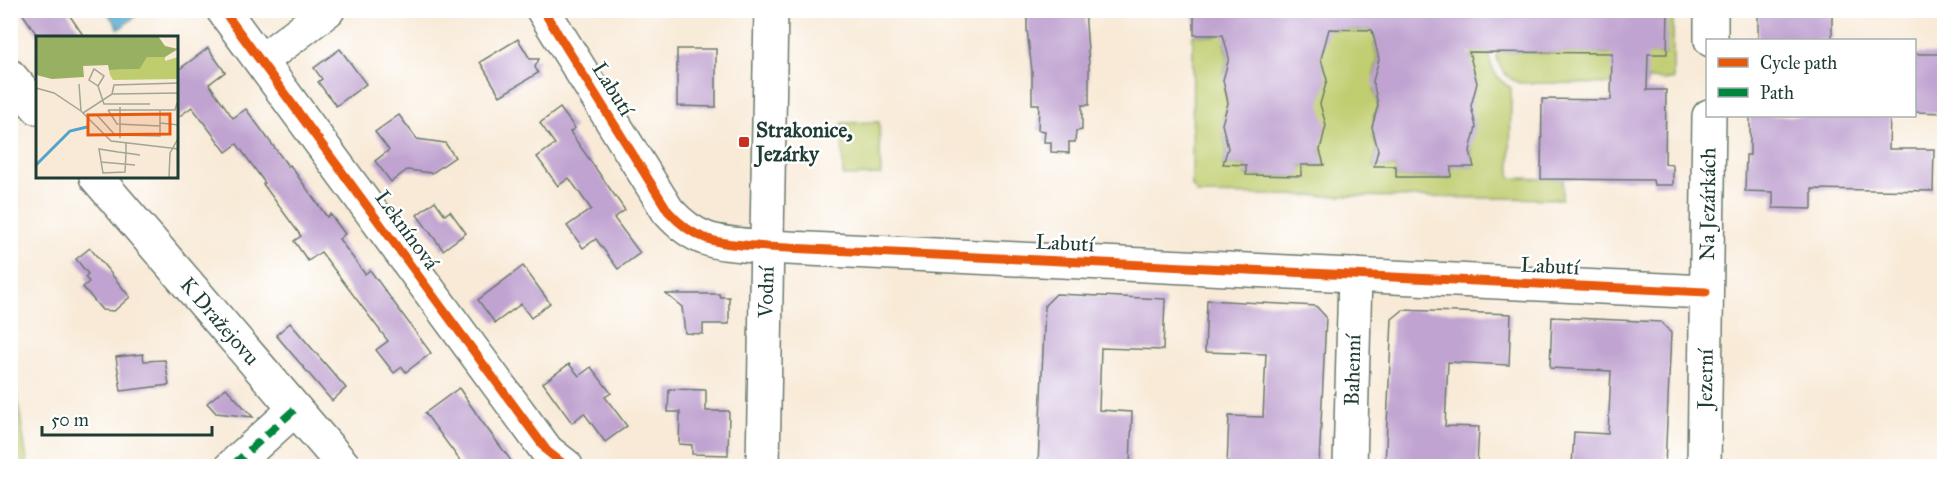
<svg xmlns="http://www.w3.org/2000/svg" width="1955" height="477" font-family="'IM FELL Great Primer',serif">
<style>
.green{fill:#c0cd6f;stroke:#708552;stroke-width:1.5}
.water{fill:#4fa5cb;stroke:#377180;stroke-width:1.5}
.building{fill:#c0a3d0}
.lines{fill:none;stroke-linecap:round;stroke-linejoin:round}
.minor-casing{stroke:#6b7a6d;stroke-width:36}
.minor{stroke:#fff;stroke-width:33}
.quiet{stroke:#00873e;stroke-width:8;stroke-dasharray:15 8;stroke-linecap:butt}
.cycleway-casing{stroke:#fff;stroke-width:13}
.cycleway{stroke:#e8590c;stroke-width:9}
.poi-dot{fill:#c8321e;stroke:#fff;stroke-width:2}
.labels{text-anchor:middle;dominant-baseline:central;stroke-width:5;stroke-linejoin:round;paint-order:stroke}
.street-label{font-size:21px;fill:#1f3d34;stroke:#fff}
.poi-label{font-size:21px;font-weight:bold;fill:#1f3d34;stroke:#fff;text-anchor:start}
.inset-river{fill:none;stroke:#4fa5cb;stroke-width:3}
.inset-road{fill:none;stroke:#a1a596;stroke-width:1.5}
.view{fill:#e8590c;fill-opacity:0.15;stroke:#e8590c;stroke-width:3}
.inset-edge{fill:none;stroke:#1f3d34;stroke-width:3}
</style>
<rect width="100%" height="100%" fill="#fff"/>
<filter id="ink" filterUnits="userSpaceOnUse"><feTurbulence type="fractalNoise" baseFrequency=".0167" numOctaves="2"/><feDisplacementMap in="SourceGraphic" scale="12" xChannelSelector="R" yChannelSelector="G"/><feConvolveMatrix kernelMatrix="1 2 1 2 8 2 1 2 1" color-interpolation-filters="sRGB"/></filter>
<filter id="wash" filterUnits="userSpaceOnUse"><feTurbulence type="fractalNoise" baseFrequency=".008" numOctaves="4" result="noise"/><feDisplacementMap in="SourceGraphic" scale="24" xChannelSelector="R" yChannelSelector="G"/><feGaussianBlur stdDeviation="1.35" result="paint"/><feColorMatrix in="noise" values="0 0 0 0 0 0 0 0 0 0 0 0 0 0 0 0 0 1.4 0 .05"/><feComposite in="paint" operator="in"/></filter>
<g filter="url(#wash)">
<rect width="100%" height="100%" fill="#f8ead7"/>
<g class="green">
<path d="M1667 11H1673V80L1648 79 1647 84 1520 83C1505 78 1498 67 1496 52L1666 54Z"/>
<path d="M1216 29 1247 43H1224L1228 58 1224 73 1247 74 1246 88H1224L1228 104 1223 119 1246 133 1223 134 1227 149 1223 165H1245L1246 176 1300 177 1301 166H1323L1302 29 1397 31V44H1374L1378 60 1374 75 1397 76V90L1374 89 1378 105 1373 121 1396 135H1373L1377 151 1373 167H1396V177L1450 178 1451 167H1473C1469 148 1465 60 1475 45 1478 40 1485 36 1489 31 1488 56 1488 75 1511 88L1510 178 1563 179 1562 199 1198 194 1192 186 1193 35 1216 36Z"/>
<polygon points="879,122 881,175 843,176 842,123"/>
<polygon points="11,358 28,466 11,466"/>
</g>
<polygon class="water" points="106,11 143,11 119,29"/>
<g id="blocks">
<g class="building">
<polygon points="20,10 66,10 85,38 39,38"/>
<polygon points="1027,10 1085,10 1089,65 1089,105 1082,105 1082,130 1076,131 1075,142 1069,142 1069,153 1051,152 1051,142 1044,142 1045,131 1038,130 1039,104 1032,104 1032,71 1027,30"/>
<polygon points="1194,10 1668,10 1667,54 1648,54 1647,90 1666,90 1665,164 1673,165 1673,185 1654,185 1653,180 1541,179 1542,99 1611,100 1612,53 1469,52 1477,83 1471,106 1476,127 1470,151 1474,167 1451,167 1451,177 1396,177 1396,166 1374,166 1378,150 1372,127 1378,105 1373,81 1379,59 1372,30 1329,29 1321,59 1327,80 1320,104 1326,125 1320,150 1324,165 1301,165 1301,176 1246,175 1246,165 1223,164 1228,148 1222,124 1228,103 1223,80 1229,58 1223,35 1194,35"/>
<rect x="1758" y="10" width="74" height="30"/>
<polygon points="518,39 530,59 539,59 535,67 538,73 500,96 480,62"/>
<polygon points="208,48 225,72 209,84 233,118 246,109 288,166 290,165 327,217 330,214 345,234 339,239 365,274 370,270 431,353 406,372 402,367 394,373 376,350 388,341 321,252 308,261 294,241 301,236 263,184 265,183 237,144 226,152 192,107 177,118 177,71"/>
<polygon points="340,49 366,84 336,106 318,82 322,79 314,68"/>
<polygon points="677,49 716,49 716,107 677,106"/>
<polygon points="1914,54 1944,54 1944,113 1914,112"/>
<polygon points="560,108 575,128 570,132 625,210 614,218 640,253 618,269 596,239 583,248 567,226 591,209 569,178 558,186 537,157 555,144 540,123"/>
<polygon points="399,115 417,139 445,143 455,157 432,173 407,170 391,182 375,161 389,150 375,132"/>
<polygon points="1750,116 1890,116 1889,149 1934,149 1933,191 1812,189 1812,209 1773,208 1773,192 1745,191 1746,155 1750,155"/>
<polygon points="435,201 445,215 450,211 466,233 443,250 417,215"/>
<polygon points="90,248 130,297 114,311 102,310 83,287 89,282 85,277 88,274 76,259"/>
<polygon points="523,266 550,303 531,318 521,304 495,323 478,300"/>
<polygon points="666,294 719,294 720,297 729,297 729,324 703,324 703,334 685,333 682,307"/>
<polygon points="1056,294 1165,299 1163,350 1101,348 1099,410 1132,412 1130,466 1038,465 1045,305"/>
<polygon points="1207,300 1316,306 1326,317 1319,466 1227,466 1229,416 1263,417 1266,354 1205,352"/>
<polygon points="1403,310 1511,314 1509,365 1448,362 1445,426 1479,427 1477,466 1385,466 1392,319"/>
<polygon points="1552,317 1661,322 1671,333 1665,466 1572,466 1574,432 1608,434 1611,371 1550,368"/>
<polygon points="290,323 346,388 332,401 276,335"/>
<polygon points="143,354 144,361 165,360 169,385 121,391 116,357"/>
<polygon points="569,364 579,376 591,367 611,393 605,397 627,426 605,442 584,413 572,423 543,383"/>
<polygon points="226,388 253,417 216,413 207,403"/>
<polygon points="459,388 480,419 515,466 464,466 425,413"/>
<polygon points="669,389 706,390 706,411 729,411 728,455 692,454 692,445 679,444 680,412 668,412"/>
</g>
</g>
</g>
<g filter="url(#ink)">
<use href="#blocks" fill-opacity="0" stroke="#6b7a6d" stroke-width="1.5"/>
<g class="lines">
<defs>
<g id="minor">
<polyline points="223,10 547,451 566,466"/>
<path d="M543 10 668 211C699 246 723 243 767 247L1706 292"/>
<polyline points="1711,40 1711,10"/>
<polyline points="261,61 328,10"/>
<polyline points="10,76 38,108"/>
<path id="s1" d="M96 177 344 466"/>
<polyline points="232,466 294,410"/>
<path id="s2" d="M763 466 771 10"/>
<path id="s3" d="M1350 466 1355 275"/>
<path id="s4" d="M1704 466 1709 116"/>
</g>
</defs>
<use href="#minor" class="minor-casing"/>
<use href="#minor" class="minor"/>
<polyline class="quiet" points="232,466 294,410"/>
<defs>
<g id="cycleway">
<polyline points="223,10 547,451 566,466"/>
<path d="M543 10 668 211C699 246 723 243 767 247L1706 292"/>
</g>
</defs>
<use href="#cycleway" class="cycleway-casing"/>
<use href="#cycleway" class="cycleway"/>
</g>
</g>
<rect class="poi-dot" x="738" y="136" width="12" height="12" rx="3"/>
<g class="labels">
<g class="street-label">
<text transform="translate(613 89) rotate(58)">Labutí</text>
<text stroke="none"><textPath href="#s4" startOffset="262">Na Jezárkách</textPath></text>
<text transform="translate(407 230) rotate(54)">Leknínová</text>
<text transform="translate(1065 243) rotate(3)">Labutí</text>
<text transform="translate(1550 266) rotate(3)">Labutí</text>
<text stroke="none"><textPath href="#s2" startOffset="174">Vodní</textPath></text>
<text stroke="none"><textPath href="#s1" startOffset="190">K Dražejovu</textPath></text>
<text stroke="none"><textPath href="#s3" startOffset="96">Bahenní</textPath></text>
<text stroke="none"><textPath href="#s4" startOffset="87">Jezerní</textPath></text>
</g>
<g class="poi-label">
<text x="756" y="130">Strakonice,<tspan x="756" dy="24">Jezárky</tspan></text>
</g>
</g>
<g transform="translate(36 36)">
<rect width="142" height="142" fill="#f8ead7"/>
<path d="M111 21H129V25L142 21V43L77 44 74 39 73 34 104 33Z" fill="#c0cd6f"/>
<path d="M0 0H122L129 10 142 13 129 21H111L104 33 73 34 72 29 47 30 48 41 16 43 0 39Z" fill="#98b062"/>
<path class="inset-river" d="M0 129 34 95 51 91"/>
<path class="inset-road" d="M43 48 45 75M62 50 68 40 58 33 53 44 62 50 68 68H114M0 52 18 57 45 75 75 105 143 113M76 58 78 49 143 47M72 74H139L141 67M72 74 81 88 124 90M47 77 76 58 143 57M61 79 79 99 124 100V74M124 87 143 89M84 102V71M90 107V117L89 136 67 137 63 113 82 116 90 117 104 119M65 126 99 129M133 142 134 117 143 101"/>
<path class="view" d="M134 78V98L52 99V79Z"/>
<rect width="142" height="142" class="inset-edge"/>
</g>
<rect width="1955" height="477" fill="none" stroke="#fff" stroke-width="36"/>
<rect x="1706" y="39" width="210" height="78" fill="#ffffff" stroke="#a5b1ae" stroke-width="1.5"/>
<rect x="1718" y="58" width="30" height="9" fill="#e8590c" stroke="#a5b1ae" stroke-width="1.5"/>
<text x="1760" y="69" font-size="18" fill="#1f3d34">Cycle path</text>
<rect x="1718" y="88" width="30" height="9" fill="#00873e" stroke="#a5b1ae" stroke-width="1.5"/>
<text x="1760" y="99" font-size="18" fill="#1f3d34">Path</text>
<path d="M42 426v9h170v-9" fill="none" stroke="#1f3d34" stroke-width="3"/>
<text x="51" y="426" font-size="18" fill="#1f3d34" stroke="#ffffff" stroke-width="4.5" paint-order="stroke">50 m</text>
</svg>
